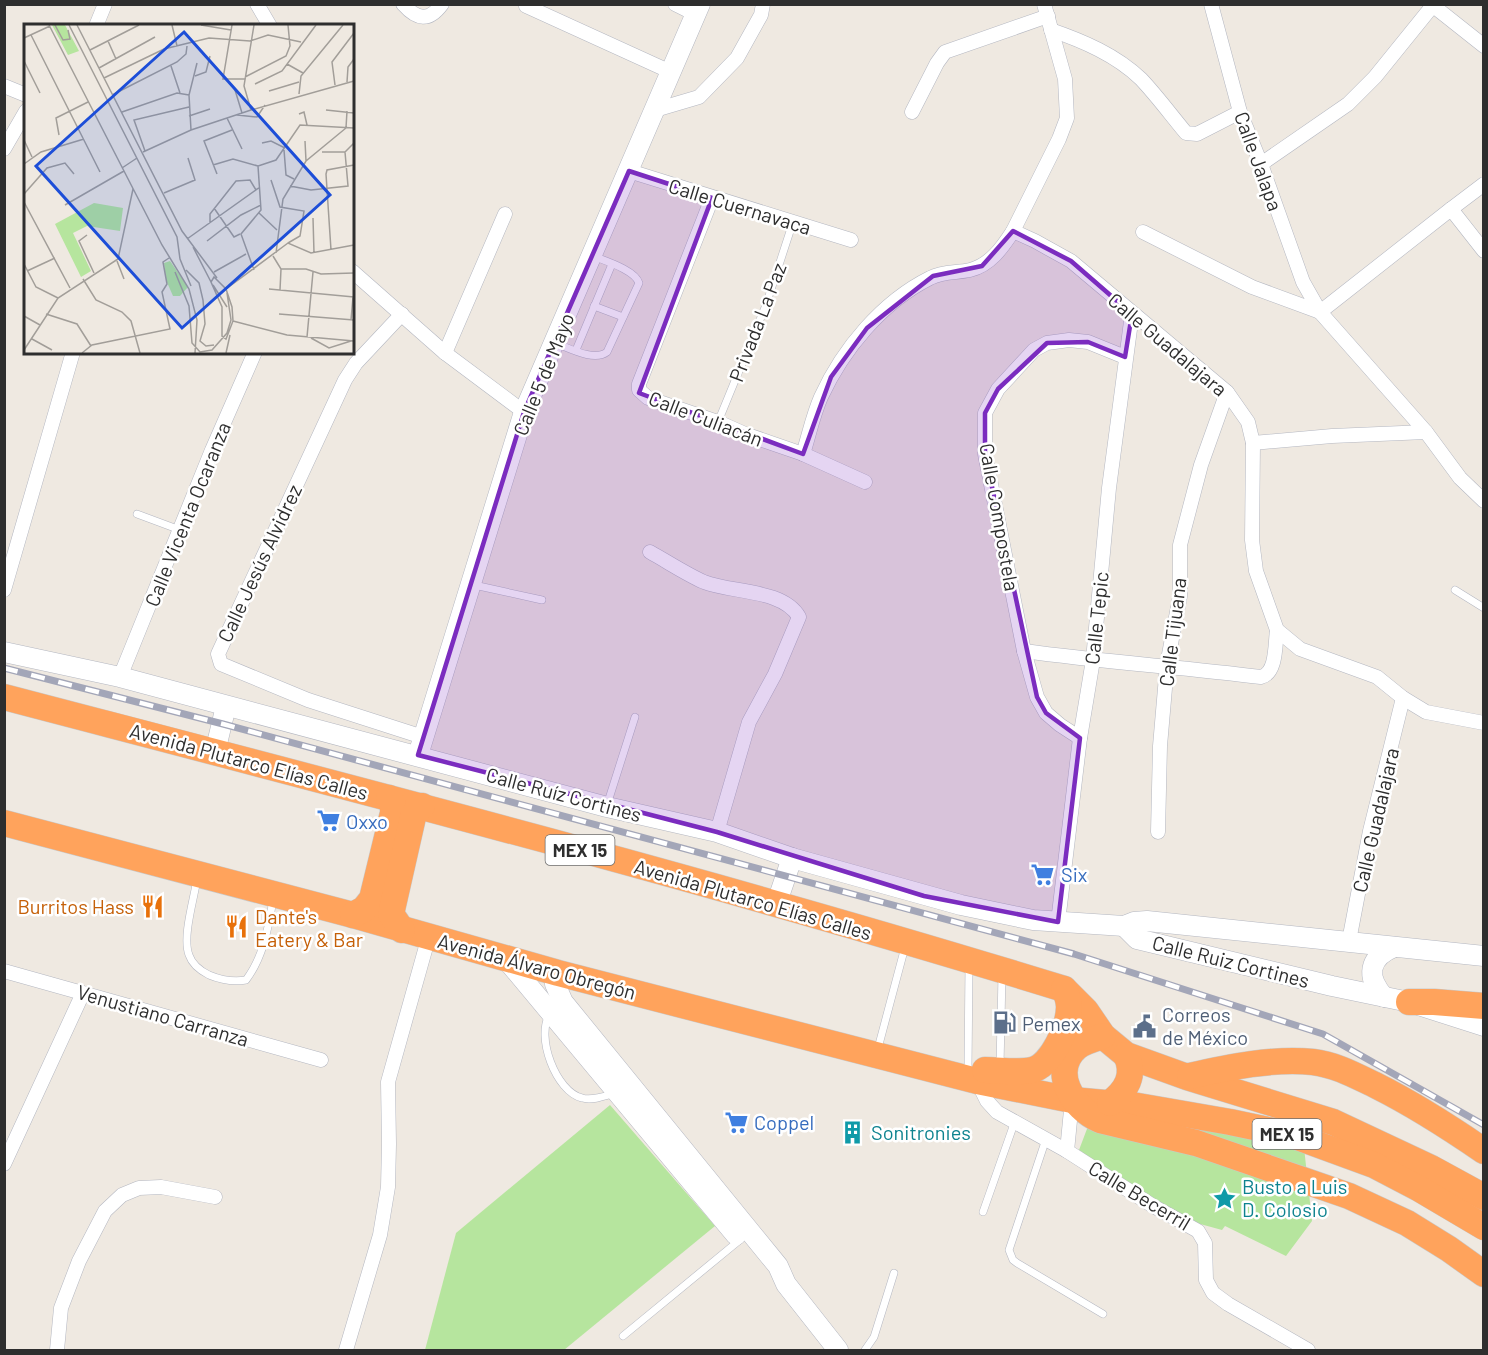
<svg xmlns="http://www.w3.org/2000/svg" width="1488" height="1355" font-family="Barlow,sans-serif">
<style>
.green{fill:#b6e59e}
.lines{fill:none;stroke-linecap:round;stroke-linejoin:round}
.lane-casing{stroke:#b4b7c1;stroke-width:8}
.street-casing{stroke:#b4b7c1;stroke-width:15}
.secondary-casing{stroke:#b4b7c1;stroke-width:21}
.highway-casing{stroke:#c9c9c9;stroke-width:27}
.lane{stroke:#fff;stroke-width:7}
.street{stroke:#fff;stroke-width:14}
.secondary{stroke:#fff;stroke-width:20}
.highway{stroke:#ffa35c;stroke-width:26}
.rail-casing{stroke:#a3a6b8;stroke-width:7}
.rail{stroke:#fff;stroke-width:4.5;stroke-dasharray:14;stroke-linecap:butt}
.marked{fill:#7b2cbf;fill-opacity:0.2;stroke:#7b2cbf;stroke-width:4.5;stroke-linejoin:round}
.labels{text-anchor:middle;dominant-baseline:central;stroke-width:5;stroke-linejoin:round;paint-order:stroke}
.shield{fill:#fff;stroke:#6d6d6d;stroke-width:1.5}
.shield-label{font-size:18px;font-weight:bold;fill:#2e2e2e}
.street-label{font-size:20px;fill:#2e2e2e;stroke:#fff}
.shop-label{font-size:20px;fill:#366cbe;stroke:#fff;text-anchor:start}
.food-label{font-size:20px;fill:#c56008;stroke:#fff;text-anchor:end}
.service-label{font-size:20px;fill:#4e5e75;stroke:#fff;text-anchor:start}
.culture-label{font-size:20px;fill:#0d838f;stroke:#fff;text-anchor:start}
.inset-road{fill:none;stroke:#a29e99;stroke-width:1.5}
.view{fill:#1d4ed8;fill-opacity:0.15;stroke:#1d4ed8;stroke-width:3}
.inset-edge{fill:none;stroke:#2e2e2e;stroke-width:3}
</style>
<rect width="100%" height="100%" fill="#efe9e1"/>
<g class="green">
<polygon points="610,1105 715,1226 564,1350 425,1350 456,1233"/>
<polygon points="1093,1113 1303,1138 1312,1221 1286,1256 1225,1226 1222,1230 1171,1216 1079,1150"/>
</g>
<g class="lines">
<defs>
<g id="lane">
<polyline points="594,306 623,317"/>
<path d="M555 343C569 348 594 362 607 352L639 283C635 270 605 261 593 256"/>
<polyline points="576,350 612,264"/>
<polyline points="718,422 766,305 793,222"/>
<polyline points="137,514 180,530"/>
<polyline points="474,585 542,600"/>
<polyline points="1455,590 1484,608"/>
<polyline points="607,805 635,717"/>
<path d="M197 879C194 899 182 937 189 955 192 964 201 971 209 975 221 980 234 982 246 980 264 956 268 928 273 900"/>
<path d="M550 1014C535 1036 556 1092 582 1098 592 1101 605 1096 615 1093"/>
<polyline points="877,1052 905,947"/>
<polyline points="1000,1066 1002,975"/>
<polyline points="968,1069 969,966"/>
<polyline points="1046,1139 1009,1250 1013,1260 1017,1263 1103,1314"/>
<polyline points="983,1212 1015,1121"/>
<polyline points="623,1336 741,1239"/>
<polyline points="865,1350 874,1337 894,1273"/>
</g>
<g id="street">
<polyline points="257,4 270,26"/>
<path d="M403 4C417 20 429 22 442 4"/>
<polyline points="675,4 695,14"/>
<polyline points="1044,4 1065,79 1067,118 1059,139 1013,231 1035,241 1071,261 1227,392 1248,422 1253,443 1252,540 1256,571 1277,630 1300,649 1377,677 1403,698 1426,712 1484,723"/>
<polyline points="1211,4 1240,112 1261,164 1303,282 1320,312 1426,432 1460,478 1484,501"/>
<polyline points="1431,4 1484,46"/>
<polyline points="526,6 671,72"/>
<polyline points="96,26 105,4"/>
<path d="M1051 30C1083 41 1116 55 1141 79 1157 96 1171 115 1186 133L1197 134 1240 112"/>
<polyline points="4,86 26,95"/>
<polyline points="655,110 699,97 737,58 761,15 763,4"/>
<polyline points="912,112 937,63 945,52 1048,16"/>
<polyline points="4,149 26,111"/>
<polyline points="1261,164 1348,104 1375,77 1434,4"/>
<polyline points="629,171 851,240"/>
<polyline points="712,198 639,384 639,390 648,398 718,422 745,434 803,454 865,482"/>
<polyline points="1451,209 1484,184"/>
<polyline points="1143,232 1252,287 1320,312 1451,209 1484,251"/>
<polyline points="352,271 445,353 524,412"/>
<polyline points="402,314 356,363 345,380 218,654 221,664 308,700 423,737"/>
<polyline points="445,353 505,214"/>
<polyline points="1253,443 1332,436 1426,432"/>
<path d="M803 454C809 435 813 415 821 397 843 349 882 302 930 278 943 271 957 273 970 270 990 265 1002 248 1013 231"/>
<path d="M650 552C668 562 686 574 704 582 732 593 783 589 799 617L775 674 749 722 717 832"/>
<polyline points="4,590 73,352"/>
<path d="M1024 651C1103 662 1182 667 1261 677 1277 673 1275 644 1277 630"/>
<polyline points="120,677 212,450 255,352"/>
<polyline points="1080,738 1060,725 1046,713 1037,697 1024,651 985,454 985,413 998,389 1034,350 1047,343 1069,340 1088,342 1125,357"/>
<polyline points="1158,832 1160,746 1167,665 1180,596 1180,545 1201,465 1227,392"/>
<polyline points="1058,922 1080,738 1093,660 1109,488 1132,314"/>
<polyline points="1349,941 1370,831 1403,698"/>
<polyline points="4,971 321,1060"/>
<polyline points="977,1081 987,1101 997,1112 1067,1151"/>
<polyline points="1072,1100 1067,1151 1153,1206 1198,1231 1205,1243 1206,1280 1213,1293 1228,1304 1308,1350"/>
<polyline points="4,1164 83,993"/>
<polyline points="57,1350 61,1308 79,1261 105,1211 122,1195 139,1188 161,1187 215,1197"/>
<polyline points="346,1350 380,1235 388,1187 389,1144 388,1082 429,936"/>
</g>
<g id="secondary">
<polyline points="4,652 120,677 607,807 717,832 792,858 961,905 1033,920 1124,926 1134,922 1147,921 1484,956"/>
<polyline points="215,752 226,706"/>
<polyline points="418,755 524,412 700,4"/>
<polyline points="776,905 792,858"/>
<polyline points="1124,926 1137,939 1332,986 1409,1002 1484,1026"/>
<polyline points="506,959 736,1235"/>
<polyline points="558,973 555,984 563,1002 778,1266 786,1284 838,1350"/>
<path d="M1384 997C1366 977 1368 958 1394 947"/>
</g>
<g id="highway">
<path d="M4 697C359 790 714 881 1064 989L1086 1011 1103 1036 1126 1055 1187 1077 1333 1122 1431 1168 1484 1197"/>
<polyline points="4,823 353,915 558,973 977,1081 1072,1100 1138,1106 1230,1122 1292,1135 1374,1165 1418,1188 1484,1227"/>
<polyline points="353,915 364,909 372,899 393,813 393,804 389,798"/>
<polyline points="402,930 391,914 413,817 416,811 422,806"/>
<polyline points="1409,1002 1434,1002 1484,1006"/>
<path d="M1103 1036C1094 1039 1085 1041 1077 1047 1049 1071 1073 1109 1100 1120L1196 1143 1349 1196 1407 1223 1449 1249 1484 1274"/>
<path d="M985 1070C1000 1070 1018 1073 1032 1070 1052 1065 1069 1026 1069 1007 1069 1000 1067 995 1064 989"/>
<path d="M1190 1076C1229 1067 1273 1058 1313 1062 1337 1065 1356 1076 1377 1086 1415 1105 1449 1127 1484 1151"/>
<path d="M1110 1103C1126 1091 1136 1075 1126 1055"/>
</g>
</defs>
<use href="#lane" class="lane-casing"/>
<use href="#street" class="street-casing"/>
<use href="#secondary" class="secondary-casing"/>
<use href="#highway" class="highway-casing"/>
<use href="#lane" class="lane"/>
<use href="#street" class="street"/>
<use href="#secondary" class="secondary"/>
<use href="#highway" class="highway"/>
<defs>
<polyline id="rail" points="4,668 223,724 1074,954 1323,1034 1484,1125"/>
</defs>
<use href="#rail" class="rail-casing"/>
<use href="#rail" class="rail"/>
</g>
<path class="marked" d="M629 171 712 198 639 393 803 454 831 377 867 328 933 276 982 266 1013 231 1071 261 1132 314 1125 357 1088 342 1047 343 998 389 985 413V454L1037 697 1046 713 1080 738 1058 922 924 896 717 832 418 755 524 412Z"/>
<defs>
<symbol id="supermarket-bare" viewBox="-9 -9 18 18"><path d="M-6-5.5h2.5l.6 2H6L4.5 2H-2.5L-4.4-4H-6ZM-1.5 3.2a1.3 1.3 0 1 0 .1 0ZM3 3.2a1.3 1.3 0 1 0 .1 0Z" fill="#3f7fe0" stroke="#fff" stroke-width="2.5" paint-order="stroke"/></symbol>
<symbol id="restaurant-bare" viewBox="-9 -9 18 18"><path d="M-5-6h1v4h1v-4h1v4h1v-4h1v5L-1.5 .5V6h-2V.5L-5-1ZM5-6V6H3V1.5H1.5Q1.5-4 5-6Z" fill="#e8710a" stroke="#fff" stroke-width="2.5" paint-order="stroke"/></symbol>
<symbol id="fuel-bare" viewBox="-9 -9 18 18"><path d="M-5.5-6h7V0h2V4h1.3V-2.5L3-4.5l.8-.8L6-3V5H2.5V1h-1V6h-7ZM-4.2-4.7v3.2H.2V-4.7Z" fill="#5c6f8a" stroke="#fff" stroke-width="2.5" paint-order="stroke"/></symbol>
<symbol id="civic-bare" viewBox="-9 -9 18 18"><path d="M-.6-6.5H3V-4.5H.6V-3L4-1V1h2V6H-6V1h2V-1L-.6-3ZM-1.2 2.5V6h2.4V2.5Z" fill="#5c6f8a" stroke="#fff" stroke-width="2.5" paint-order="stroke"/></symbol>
<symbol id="building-bare" viewBox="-9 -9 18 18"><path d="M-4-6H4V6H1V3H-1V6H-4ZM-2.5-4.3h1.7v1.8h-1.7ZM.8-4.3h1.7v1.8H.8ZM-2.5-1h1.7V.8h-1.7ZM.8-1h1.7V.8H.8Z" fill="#0f9aa8" stroke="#fff" stroke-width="2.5" paint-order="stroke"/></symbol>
<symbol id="sight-bare" viewBox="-9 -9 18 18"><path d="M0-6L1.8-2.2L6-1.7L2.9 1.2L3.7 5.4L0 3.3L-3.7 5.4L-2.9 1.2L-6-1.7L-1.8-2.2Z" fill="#0f9aa8" stroke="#fff" stroke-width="2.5" paint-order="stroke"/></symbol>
</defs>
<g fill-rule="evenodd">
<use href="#supermarket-bare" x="312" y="804" width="33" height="33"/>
<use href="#supermarket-bare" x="1026" y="858" width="33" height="33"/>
<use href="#restaurant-bare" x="136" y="890" width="33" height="33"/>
<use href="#restaurant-bare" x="220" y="910" width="33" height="33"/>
<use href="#fuel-bare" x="988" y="1006" width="33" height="33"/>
<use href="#civic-bare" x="1128" y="1010" width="33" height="33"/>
<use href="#supermarket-bare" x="720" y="1106" width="33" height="33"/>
<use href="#building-bare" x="836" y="1116" width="33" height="33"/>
<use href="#sight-bare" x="1208" y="1182" width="33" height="33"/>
</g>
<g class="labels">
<g class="shield">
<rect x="545.5" y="835" width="69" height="30" rx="4.5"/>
<rect x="1252.5" y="1119" width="69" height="30" rx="4.5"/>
</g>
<g class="shield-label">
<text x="580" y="850">MEX 15</text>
<text x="1287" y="1134">MEX 15</text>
</g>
<g class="street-label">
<text transform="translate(1259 161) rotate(70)">Calle Jalapa</text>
<text transform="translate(740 206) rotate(17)">Calle Cuernavaca</text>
<text transform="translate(757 322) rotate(-69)">Privada La Paz</text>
<text transform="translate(1168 344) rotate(40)">Calle Guadalajara</text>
<text transform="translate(543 374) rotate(-68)">Calle 5 de Mayo</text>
<text transform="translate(706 418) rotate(21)">Calle Culiacán</text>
<text transform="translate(187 514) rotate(-68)">Calle Vicenta Ocaranza</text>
<text transform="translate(1000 517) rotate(80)">Calle Compostela</text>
<text transform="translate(259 563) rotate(-65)">Calle Jesús Alvidrez</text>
<text transform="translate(1096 618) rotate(-84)">Calle Tepic</text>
<text transform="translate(1172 632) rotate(-83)">Calle Tijuana</text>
<text transform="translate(249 761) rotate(15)">Avenida Plutarco Elías Calles</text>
<text transform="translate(564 794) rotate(15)">Calle Ruíz Cortines</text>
<text transform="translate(1375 820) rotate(-77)">Calle Guadalajara</text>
<text transform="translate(753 899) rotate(16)">Avenida Plutarco Elías Calles</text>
<text transform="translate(1231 961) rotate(14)">Calle Ruiz Cortines</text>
<text transform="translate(537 966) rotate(15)">Avenida Álvaro Obregón</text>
<text transform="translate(163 1015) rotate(16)">Venustiano Carranza</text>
<text transform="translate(1140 1195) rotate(31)">Calle Becerril</text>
</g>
<g class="shop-label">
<text x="346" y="821">Oxxo</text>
<text x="1061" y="874">Six</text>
<text x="754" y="1122">Coppel</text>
</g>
<g class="food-label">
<text x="134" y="906">Burritos Hass</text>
<text x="255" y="916" text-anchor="start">Dante's<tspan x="255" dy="23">Eatery &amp; Bar</tspan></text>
</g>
<g class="service-label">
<text x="1162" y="1014">Correos<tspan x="1162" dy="23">de México</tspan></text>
<text x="1022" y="1023">Pemex</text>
</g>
<g class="culture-label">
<text x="871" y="1132">Sonitronies</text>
<text x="1242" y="1186">Busto a Luis<tspan x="1242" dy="23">D. Colosio</tspan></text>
</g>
</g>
<g transform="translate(24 24)">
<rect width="330" height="330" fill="#efe9e1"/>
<path d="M28 1H41L55 27 44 31ZM70 179 99 184 96 207 63 202 49 209 67 247 57 253 31 200ZM146 237 164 263 156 272H149L142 256 140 239Z" fill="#b6e59e"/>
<path class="inset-road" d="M25 1 138 221 165 265 173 296 171 329M31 1 39 16 46 15 44 6M45 1 153 213 156 235 167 262M53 1 158 207 193 254M148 1 153 22M177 1 207 6M208 1 199 55H221M7 11 76 148M0 14 26 2M84 17 92 35M66 26 115 1M0 37 16 69M263 40 279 49M147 42 156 69M75 44 131 13M171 52 182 48 186 32M221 53 262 32 266 22 264 1M80 54 140 25 185 14 226 17 244 11 277 18M323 58 324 43 330 35M231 60 258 47 292 1M311 61 308 38 330 9M211 66 218 89M245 67 275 58M275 70 277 52 319 1M88 71 153 38 162 30 163 22M227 86 220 62 230 1M302 86 330 89M98 88 153 69 165 71M275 90 280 88 283 101M213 91 233 93 241 81M165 92 186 85M203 94 218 125M167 106 165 71 173 39M35 111 32 94 64 78M0 116 8 133M281 117 282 137M238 119 247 117 261 124M260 126 262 151 270 155M121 127 110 96 165 83M119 128 167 106 227 86 330 57M298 128H321L330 119M0 140 17 128 60 115M189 141 209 135 234 142M98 144 113 134M193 150 180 117 208 106M247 156 256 183 280 187 276 212 264 219M266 162 287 166 324 162 321 128M140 169 171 156 164 134M0 170 23 144 41 139 50 150M0 178 46 264M41 181 100 147M190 184 210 213 216 210M235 189 253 206M289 194 290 229M186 199V190L212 157 226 156 232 166M63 211 55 217 70 249M163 215 236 163M183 217 217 191 237 181M169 223 187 258M307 226 302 150 303 146 330 141M252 229 259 175 282 137 322 104 323 87M249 232 257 245 256 266M93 237 100 255M0 240 12 263 34 274M257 245H282L297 250 330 249M162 246 175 259 179 276 181 300 176 317 182 322 190 321M230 246 217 210 237 186 234 142 252 136 276 101 330 104M3 247 31 234M151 248 165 282 168 319 176 328 188 326 203 309 207 296 203 269M190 248 222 230M190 253 202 265 208 283 209 297 202 315 198 312V283L187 258ZM59 255 72 276 98 288 107 297 116 329M189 261 203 283M202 265 264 219 287 229 330 221M245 265 330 273M22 290 53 300 67 322M255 290 330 296M0 292 16 301M327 296 329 273M209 297 263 311 330 317M283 313 289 248M287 314 305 324 327 317M8 315 28 326M0 326 34 274 94 235 109 165M58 329 68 321 146 305 138 268 143 260 139 238 145 234M202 329 206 311"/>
<path class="view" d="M160 8 306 171 158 304 12 142Z"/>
<rect width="330" height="330" class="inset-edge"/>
</g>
<rect width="1488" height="1355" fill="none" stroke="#2e2e2e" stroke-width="12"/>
</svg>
